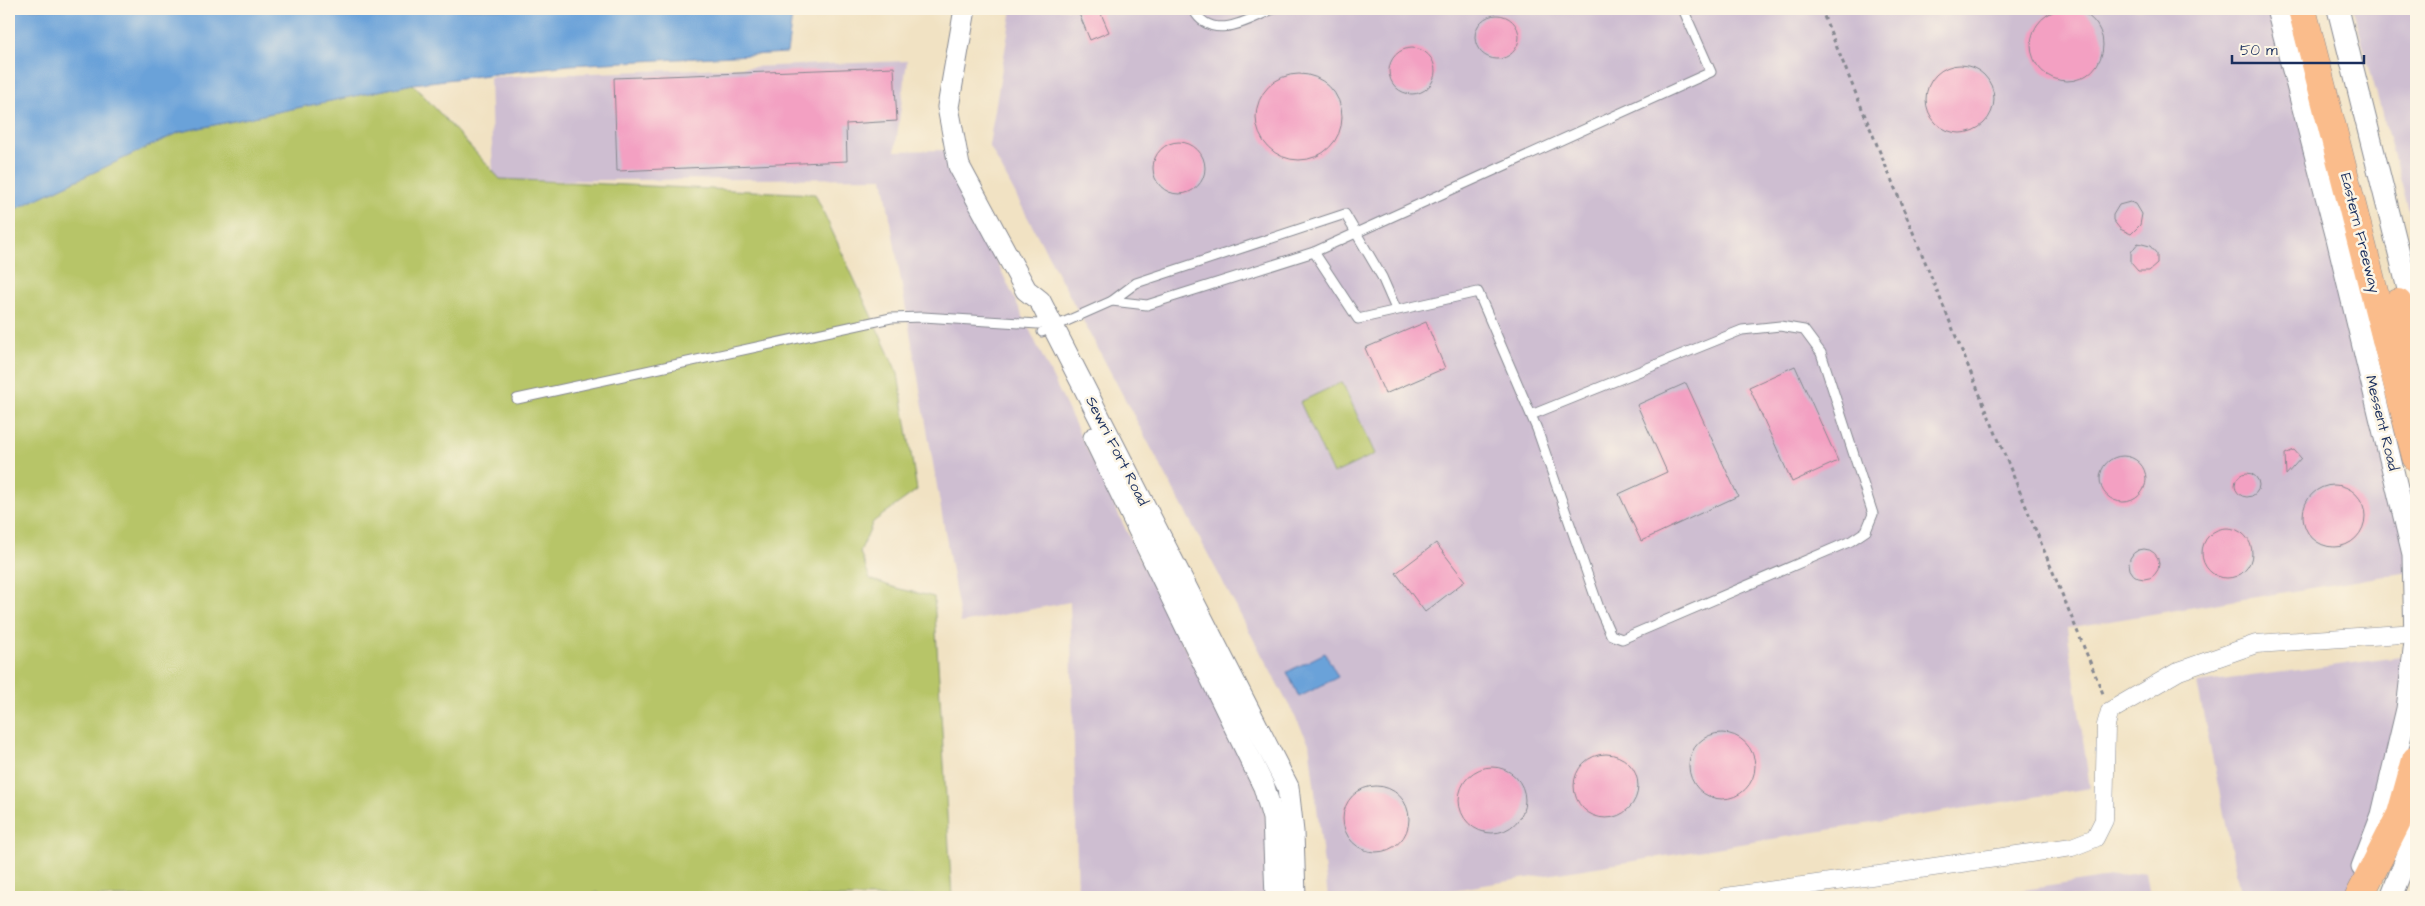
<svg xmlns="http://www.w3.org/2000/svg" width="2425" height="906" font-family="'Architects Daughter',sans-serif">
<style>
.industrial{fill:#cebed1}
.green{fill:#b7c568;stroke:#697a63}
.water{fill:#6ba2d9;stroke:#43689c}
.building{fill:#f3a0c2}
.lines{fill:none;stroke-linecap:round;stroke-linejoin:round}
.service-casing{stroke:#868890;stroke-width:11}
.minor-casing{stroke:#868890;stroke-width:19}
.tertiary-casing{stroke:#868890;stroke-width:23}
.motorway-casing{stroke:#868890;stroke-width:29}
.path{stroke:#868890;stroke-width:3;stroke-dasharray:4 4;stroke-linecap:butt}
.service{stroke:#fff;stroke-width:9}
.minor{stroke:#fff;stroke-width:18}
.tertiary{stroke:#fff;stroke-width:21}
.motorway{stroke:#fabc8b;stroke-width:28}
.labels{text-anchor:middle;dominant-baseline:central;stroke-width:5;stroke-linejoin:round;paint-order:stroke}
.street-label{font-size:15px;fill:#1b2f5e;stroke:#fcf5e5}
</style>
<rect width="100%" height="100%" fill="#fcf5e5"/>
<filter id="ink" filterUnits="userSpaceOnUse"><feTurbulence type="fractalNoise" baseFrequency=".02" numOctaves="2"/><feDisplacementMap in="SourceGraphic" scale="10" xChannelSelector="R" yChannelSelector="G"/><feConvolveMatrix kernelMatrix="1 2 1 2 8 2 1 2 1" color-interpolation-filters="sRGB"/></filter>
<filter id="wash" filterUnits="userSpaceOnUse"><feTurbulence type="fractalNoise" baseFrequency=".0096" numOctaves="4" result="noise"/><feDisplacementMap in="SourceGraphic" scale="20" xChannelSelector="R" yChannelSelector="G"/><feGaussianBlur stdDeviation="1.12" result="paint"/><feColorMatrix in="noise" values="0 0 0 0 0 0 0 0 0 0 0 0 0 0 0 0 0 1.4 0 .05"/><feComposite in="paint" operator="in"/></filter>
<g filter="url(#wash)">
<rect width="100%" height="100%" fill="#f1e2c3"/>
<g class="industrial">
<polygon points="1012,9 2281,9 2416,571 2067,628 2090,788 1409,897 1328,897 1309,743 989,145"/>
<polygon points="2353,9 2416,9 2416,236 2360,34"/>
<polygon points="907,61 895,151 943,150 1152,584 1261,795 1271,840 1266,897 1078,897 1070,602 961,623 883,178 493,181 490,77"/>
<polygon points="2416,655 2353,897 2241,897 2197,683"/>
<polygon points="2145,872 2149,897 1976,897"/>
</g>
<g class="green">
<polygon points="413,84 500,179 815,194 898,374 917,490 873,522 860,552 870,579 896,588 934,597 952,897 603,897 597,892 588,897 9,897 9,212 180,132"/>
<polygon points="1342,382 1375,454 1333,474 1300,402"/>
</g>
<g class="water">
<polygon points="9,9 793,9 787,53 569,65 413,84 180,132 9,212"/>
<polygon points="1325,653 1338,677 1299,697 1287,672"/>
</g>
<g id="blocks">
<g class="building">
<polygon points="1077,9 1099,9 1109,32 1090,40"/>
<circle cx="2067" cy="45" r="36"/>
<circle cx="1497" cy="37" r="22"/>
<circle cx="1412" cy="71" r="23"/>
<circle cx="1960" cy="99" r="34"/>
<polygon points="894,67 897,121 846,124 847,161 617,171 614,78"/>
<circle cx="1299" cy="117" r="43"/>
<circle cx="1179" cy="168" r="26"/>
<polygon points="2130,202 2136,204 2142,214 2140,225 2131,234 2120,229 2113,220 2113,215 2119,205"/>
<polygon points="2138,243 2150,246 2157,254 2157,264 2149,271 2138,271 2131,263 2131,252"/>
<polygon points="1426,322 1445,368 1385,394 1365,348"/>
<polygon points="1795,366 1838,461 1792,482 1749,387"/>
<polygon points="1686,383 1738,496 1641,541 1619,494 1667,472 1637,405"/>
<polygon points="2294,450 2301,458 2286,475 2285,454"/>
<circle cx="2123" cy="479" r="23"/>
<circle cx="2247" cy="485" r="12"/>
<circle cx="2334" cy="516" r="31"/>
<circle cx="2227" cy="553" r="25"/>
<polygon points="1436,543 1465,581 1425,612 1396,573"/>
<circle cx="2144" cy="564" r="15"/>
<circle cx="1722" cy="766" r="33"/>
<circle cx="1606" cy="786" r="32"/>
<circle cx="1492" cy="800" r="33"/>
<circle cx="1376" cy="819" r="33"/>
</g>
</g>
</g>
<g filter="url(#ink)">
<use href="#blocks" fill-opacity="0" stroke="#868890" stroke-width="1"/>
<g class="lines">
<defs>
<g id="service">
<path d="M1193 9C1211 43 1248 20 1273 9"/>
<polyline points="1314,252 1711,72 1683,9"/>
<polyline points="1112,301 1147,305 1314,252 1358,319 1478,292 1537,429 1599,608 1611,635 1622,639 1851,541 1866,531 1873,514 1821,353 1804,330 1780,326 1742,330 1531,415"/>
<polyline points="1042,332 1112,301 1136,283 1345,214 1382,277 1396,309"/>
<polyline points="517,399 891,318 923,317 1038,324 1049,318"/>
</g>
<polyline id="minor" points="1726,897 2072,847 2095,838 2104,820 2106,725 2110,711 2179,671 2256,644 2416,633"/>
<g id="tertiary">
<polyline points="965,9 948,107 959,166 1026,290 1040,301 1288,787 1293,832 1295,897"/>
<polyline points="2277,9 2336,234 2413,554 2415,641 2407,709 2382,815 2362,867"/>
<polyline points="2338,9 2416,321"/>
<polyline points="1094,438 1264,787 1273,818 1276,897"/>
<polyline points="2391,897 2416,833"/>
</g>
<g id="motorway">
<polyline points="2302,9 2416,457"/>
<polyline points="2398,303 2416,374"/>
<polyline points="2359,897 2401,814 2416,760"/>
</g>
</defs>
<use href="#service" class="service-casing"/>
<use href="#minor" class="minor-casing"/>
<use href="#tertiary" class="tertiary-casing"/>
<use href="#motorway" class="motorway-casing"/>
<polyline class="path" points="1821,9 2104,696"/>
<use href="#service" class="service"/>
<use href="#minor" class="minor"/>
<use href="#tertiary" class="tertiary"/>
<use href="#motorway" class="motorway"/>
</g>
</g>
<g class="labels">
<g class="street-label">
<text transform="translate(2360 233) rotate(76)">Eastern Freeway</text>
<text transform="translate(2382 423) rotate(76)">Messent Road</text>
<text transform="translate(1117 451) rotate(63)">Sewri Fort Road</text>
</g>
</g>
<rect width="2425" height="906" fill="none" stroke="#fcf5e5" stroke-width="30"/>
<path d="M2232 55v8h132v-8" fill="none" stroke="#1b2f5e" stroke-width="2.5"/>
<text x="2240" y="55" font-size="15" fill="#1b2f5e" stroke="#fcf5e5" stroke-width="4" paint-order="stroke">50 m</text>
</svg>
